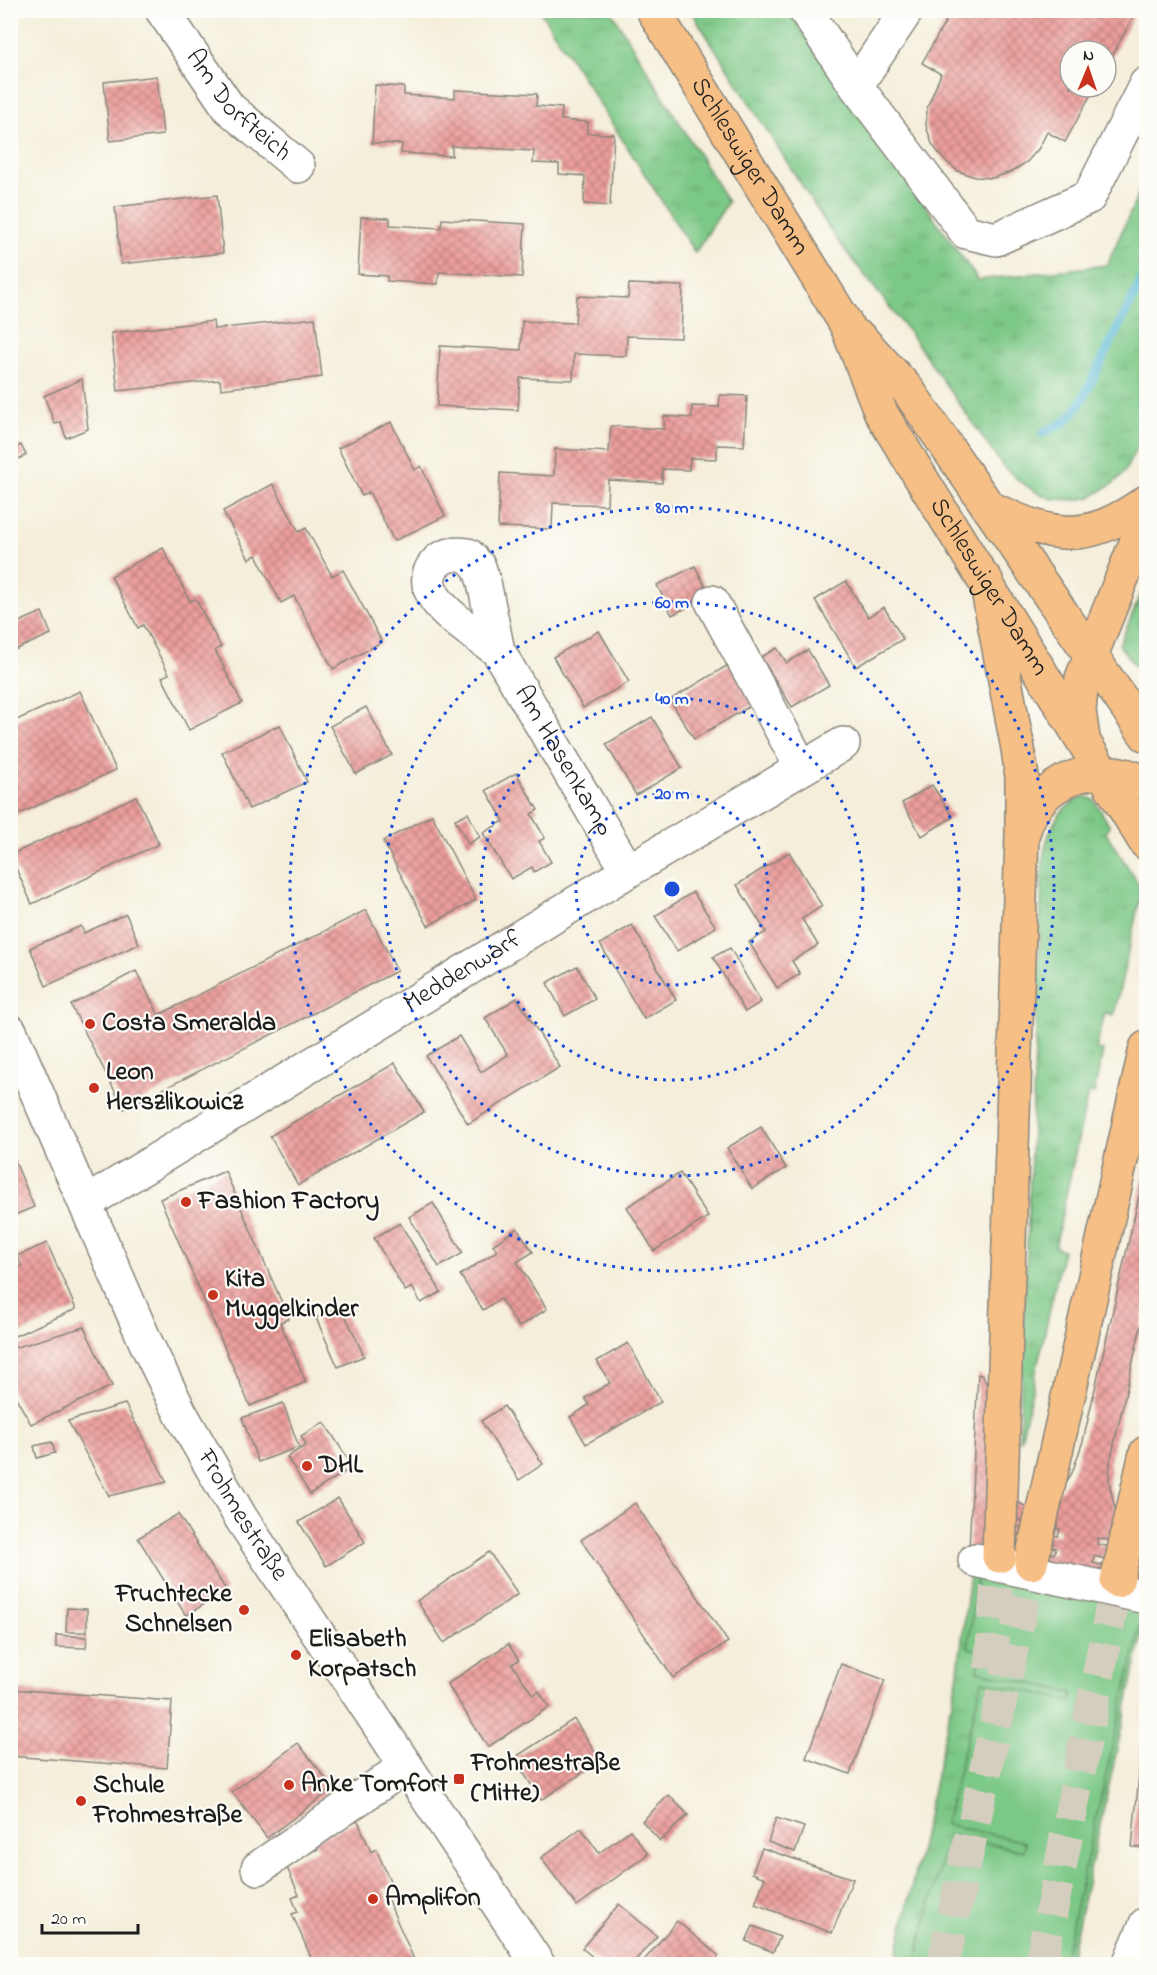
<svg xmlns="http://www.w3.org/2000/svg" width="1157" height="1975" font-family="'Indie Flower',sans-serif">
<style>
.grass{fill:url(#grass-tufts);stroke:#4c7251;stroke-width:1.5}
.garden{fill:#7cc886;stroke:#4c7251;stroke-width:1.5}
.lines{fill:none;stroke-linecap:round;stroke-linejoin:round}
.stream{stroke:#55b7d4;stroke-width:9}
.building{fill:url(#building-cross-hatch);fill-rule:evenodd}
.highway-tunnel{stroke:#d4cebe;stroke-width:33;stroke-dasharray:33 16;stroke-linecap:butt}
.minor-casing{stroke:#88857b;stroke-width:36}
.major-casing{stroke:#88857b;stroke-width:36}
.highway-casing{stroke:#88857b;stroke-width:36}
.minor{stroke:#fff;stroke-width:33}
.major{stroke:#f5bf86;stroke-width:33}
.highway{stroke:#f5bf86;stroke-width:33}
.ring{fill:none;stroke:#1d4ed8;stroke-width:3;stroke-dasharray:3 6}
.poi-dot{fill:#c8321e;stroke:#fdfcf7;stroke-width:2}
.labels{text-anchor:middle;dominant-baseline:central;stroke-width:4.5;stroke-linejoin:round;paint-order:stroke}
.street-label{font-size:26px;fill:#1c1c1c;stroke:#fdfcf7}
.poi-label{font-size:26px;font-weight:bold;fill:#1c1c1c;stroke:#fdfcf7;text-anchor:start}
.centre{fill:#1d4ed8;stroke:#fdfcf7;stroke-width:3}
.ring-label{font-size:18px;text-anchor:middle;font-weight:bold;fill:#1d4ed8;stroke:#fdfcf7;stroke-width:4.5;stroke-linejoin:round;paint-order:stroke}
</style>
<defs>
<pattern id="grass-tufts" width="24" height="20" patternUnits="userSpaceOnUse" patternTransform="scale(1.5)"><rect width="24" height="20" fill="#7cc886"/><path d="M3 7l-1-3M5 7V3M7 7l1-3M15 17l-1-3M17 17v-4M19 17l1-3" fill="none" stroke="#6bab73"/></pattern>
<pattern id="building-cross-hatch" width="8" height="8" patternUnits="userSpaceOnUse" patternTransform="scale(1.5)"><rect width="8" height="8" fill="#ec9e9b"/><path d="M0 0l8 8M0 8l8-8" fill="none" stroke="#be807e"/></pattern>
</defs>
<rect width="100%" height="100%" fill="#fdfcf7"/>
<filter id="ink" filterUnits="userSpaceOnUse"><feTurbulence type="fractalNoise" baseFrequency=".0167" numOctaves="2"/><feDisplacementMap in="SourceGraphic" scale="12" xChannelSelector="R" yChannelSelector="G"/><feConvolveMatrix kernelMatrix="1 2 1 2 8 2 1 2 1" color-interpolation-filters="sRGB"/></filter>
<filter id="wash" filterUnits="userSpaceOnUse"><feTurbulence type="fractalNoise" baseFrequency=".008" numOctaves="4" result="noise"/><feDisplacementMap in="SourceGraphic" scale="24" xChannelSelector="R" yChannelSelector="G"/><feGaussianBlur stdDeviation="1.35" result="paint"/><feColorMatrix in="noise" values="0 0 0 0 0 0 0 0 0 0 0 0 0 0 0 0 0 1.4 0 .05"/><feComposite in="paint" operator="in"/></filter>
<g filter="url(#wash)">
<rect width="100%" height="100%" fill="#f4eeda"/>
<g class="grass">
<polygon points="540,11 611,11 728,202 695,253"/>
<polygon points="691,11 788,11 978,280 1107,265 1146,177 1146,429 1124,473 1114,483 1091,497 1078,500 1053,499 1039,494 1019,481 1002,465 909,332 834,236"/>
<polygon points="1146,583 1146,680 1119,645"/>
<path d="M1085 796 1094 800 1110 826 1106 833 1142 889 1114 1015 1105 1013 1096 1049 1103 1051 1094 1094 1088 1093 1055 1247 1063 1250 1021 1440H1019L1043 858C1047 833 1058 805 1085 796Z"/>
<polygon points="971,1567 1146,1604 1146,1619 1069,1964 895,1964 957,1679"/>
</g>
<polygon class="garden" points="977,1573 1144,1609 1063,1964 915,1964 948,1835 1023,1851 1025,1842 945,1824 982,1681 1071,1701 1073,1693 978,1671 980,1650 968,1648"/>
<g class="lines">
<polyline class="stream" points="1043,433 1066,421 1080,404 1146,272"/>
</g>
<g id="blocks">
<g class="building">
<polygon points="952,10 1137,10 1106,67 1106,51 1070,51 1070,87 1095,87 1065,142 1047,132 1039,148 1027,162 1011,172 993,178 975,177 958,171 943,159 932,144 926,126 927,108 941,74 922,63"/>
<polygon points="157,76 163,135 110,141 104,82"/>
<polygon points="375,85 404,87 404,95 455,98 455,90 537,94 536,106 562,108 561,120 588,122 587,133 614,134 610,206 584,204 585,176 559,174 559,164 533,163 534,151 452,146 452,156 401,153 402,144 372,143"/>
<polygon points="217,195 223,253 121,264 115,207"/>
<polygon points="361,217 390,218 390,225 441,228 442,219 525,224 522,277 439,272 438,284 387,281 387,276 358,274"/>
<polygon points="10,235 17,269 10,271"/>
<polygon points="629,284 683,286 681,338 627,336 626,356 574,354 573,380 520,378 518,410 437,406 440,346 521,350 522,321 575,323 577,296 628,298"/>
<polygon points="315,318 322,377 221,389 220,380 118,391 111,333 213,321 214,329"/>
<polygon points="82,379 88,429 66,438 61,422 55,424 44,396"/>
<polygon points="720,395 747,396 744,446 717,445 717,459 690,458 689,470 662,469 662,483 608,480 607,505 553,503 552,529 498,527 500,473 554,476 555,449 609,452 611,426 664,429 664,416 692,418 692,406 719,407"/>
<polygon points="391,422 415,470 421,466 445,516 394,541 369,492 362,496 338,448"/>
<polygon points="21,445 26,455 15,461 10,450"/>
<polygon points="273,484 299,532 306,528 332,576 343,570 382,642 333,669 294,596 281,603 256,555 249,559 223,511"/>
<polygon points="163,548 190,601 196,599 208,623 221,647 215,650 242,703 189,730 162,677 169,674 143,625 138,628 111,576"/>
<polygon points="695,566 710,596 672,615 657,585"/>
<polygon points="846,581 868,617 884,607 903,639 856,667 815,600"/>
<polygon points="42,612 51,634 10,652 10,626"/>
<polygon points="599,631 629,682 583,708 553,657"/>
<polygon points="777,648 787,663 808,650 829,685 792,707 761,657"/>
<polygon points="733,662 757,702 694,739 670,700"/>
<polygon points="80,691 116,770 10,818 10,723"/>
<polygon points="366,707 392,755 356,774 330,726"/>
<polygon points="652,717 682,768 636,795 606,744"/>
<polygon points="280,725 307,782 249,809 222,752"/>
<polygon points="516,773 538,810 531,814 545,838 539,841 551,862 534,872 532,867 511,879 483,833 504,821 486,790"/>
<polygon points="932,785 953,817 922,836 902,803"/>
<polygon points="136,796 159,844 32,904 10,855"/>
<polygon points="468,813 480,837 468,844 455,819"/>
<polygon points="432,815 476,900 428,926 383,841"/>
<polygon points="789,852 822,906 802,919 818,945 792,961 800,974 777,988 749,942 766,932 737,885"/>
<polygon points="693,892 716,927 677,951 655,916"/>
<polygon points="366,910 397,971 124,1109 71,1005 136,971 159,1015"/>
<polygon points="126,914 139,944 46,986 30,948 81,926 84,933"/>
<polygon points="632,925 676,1000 644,1019 600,944"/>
<polygon points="730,948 761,1002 745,1012 713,957"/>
<polygon points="577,966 595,999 565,1016 547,983"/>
<polygon points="517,998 560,1067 468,1124 426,1056 459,1036 481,1072 508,1055 485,1018"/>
<polygon points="395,1063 424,1112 298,1185 270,1136"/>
<polygon points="761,1127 786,1168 752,1189 727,1148"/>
<polygon points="10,1149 34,1207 10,1217"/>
<path d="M1146 1166V1304L1110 1462 1109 1482 1117 1518 1146 1521V1548L1140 1547 1139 1554 1146 1555V1568L1136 1566 1134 1572 1146 1575V1587L969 1550 978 1374 983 1376 990 1392 1015 1500 1029 1509 1062 1489 1072 1473 1083 1441ZM1017 1520 1036 1524 1034 1531 1016 1526ZM1038 1524 1060 1529 1058 1536 1037 1531ZM1098 1538 1117 1542 1115 1548 1097 1544ZM1017 1540 1032 1543 1030 1549 1016 1546ZM1034 1543 1056 1548 1054 1554 1033 1550ZM1094 1556 1112 1561 1111 1567 1093 1563Z"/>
<polygon points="225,1171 289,1319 280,1322 306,1382 250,1406 160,1199"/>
<polygon points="680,1173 708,1217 654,1251 627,1207"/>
<polygon points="433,1203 463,1253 439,1267 409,1217"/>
<polygon points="400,1223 441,1292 421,1303 412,1287 405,1291 374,1238"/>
<polygon points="517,1228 533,1252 517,1262 547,1309 519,1327 500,1299 483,1310 460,1275 497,1251 493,1245"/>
<polygon points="47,1243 76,1309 10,1338 10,1271 22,1266 17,1256"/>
<polygon points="341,1306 364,1356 338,1367 316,1318"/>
<polygon points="84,1327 112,1386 31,1424 10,1387 10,1349"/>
<polygon points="628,1343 661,1402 586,1444 570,1417 589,1405 585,1398 610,1383 597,1361"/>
<polygon points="283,1403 299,1447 258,1462 242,1418"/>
<polygon points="125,1404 167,1482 109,1496 68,1421"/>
<polygon points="504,1406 543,1464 519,1480 481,1421"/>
<polygon points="324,1422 353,1467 310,1494 287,1457 306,1445 301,1436"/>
<polygon points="52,1442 55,1453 37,1458 34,1446"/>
<polygon points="338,1498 365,1542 326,1566 299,1522"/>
<polygon points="635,1503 728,1642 673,1678 581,1540"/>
<polygon points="178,1514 226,1590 186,1616 138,1538"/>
<polygon points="489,1552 518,1594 444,1643 417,1601"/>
<polygon points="67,1608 87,1609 87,1632 66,1632"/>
<polygon points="56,1635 87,1637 86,1648 56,1647"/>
<polygon points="508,1644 519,1660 512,1664 533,1695 539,1691 549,1707 488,1747 447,1684"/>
<polygon points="841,1664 885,1680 850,1774 806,1758"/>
<polygon points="10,1689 172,1701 167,1768 10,1756"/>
<polygon points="1145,1714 1146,1714 1146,1848 1132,1847"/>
<polygon points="574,1719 601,1761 541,1800 514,1758"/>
<polygon points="298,1743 333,1788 267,1838 232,1792"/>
<polygon points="669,1795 688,1815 660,1841 642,1821"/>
<polygon points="776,1818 804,1827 795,1852 768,1842"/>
<polygon points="358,1821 371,1852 376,1849 392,1885 383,1889 416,1964 314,1964 292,1914 298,1912 292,1898 299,1895 285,1863 318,1849 314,1840"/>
<polygon points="581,1828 599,1853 630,1830 648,1854 577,1906 541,1858"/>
<polygon points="762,1848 853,1879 832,1933 755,1904 765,1878 752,1873"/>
<polygon points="619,1904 657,1936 632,1964 601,1964 582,1948"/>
<polygon points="677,1921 719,1956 712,1964 641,1964"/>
<polygon points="753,1926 780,1937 773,1952 746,1941"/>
</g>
</g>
</g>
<g filter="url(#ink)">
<use href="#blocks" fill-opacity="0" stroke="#88857b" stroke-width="1.5"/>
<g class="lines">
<g class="highway-tunnel">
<polyline points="990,1669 999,1556"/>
<polyline points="943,1964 1031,1563"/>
<polyline points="1041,1964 1117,1581"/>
</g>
<defs>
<g id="minor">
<path id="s1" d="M162 10 229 108 298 166"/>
<polyline points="805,10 856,86 966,232 996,239 1089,197 1146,84"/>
<polyline points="856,86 907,10"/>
<polyline points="712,602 802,768"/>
<path id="s2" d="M498 651C479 635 409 598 434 565 442 554 456 553 468 555L479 567 484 582 498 651 628 871"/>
<path id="s3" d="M10 1031 146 1343 181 1414 241 1518 538 1964"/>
<path id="s4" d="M86 1203 628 871 843 744"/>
<polyline points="975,1560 1146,1597"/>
<polyline points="258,1868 406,1766"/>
<polyline points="1129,1964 1146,1924"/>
</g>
<g id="major">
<path id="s5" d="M653 10 846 324 881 413 1146 843"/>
<polyline points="860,338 907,389 1146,735"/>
</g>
<g id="highway">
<path d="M988 507C1053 538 1085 545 1146 502"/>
<polyline points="986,580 1018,749 1022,777 1022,834 999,1556"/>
<polyline points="1083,738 1079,711 1082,678 1146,518"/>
<path d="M1023 833C1039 778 1097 758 1146 783"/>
<polyline points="1031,1563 1146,1048"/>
<polyline points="1117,1581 1146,1453"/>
</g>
</defs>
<use href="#minor" class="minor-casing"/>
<use href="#major" class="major-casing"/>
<use href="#highway" class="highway-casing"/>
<use href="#minor" class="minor"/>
<use href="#major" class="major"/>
<use href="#highway" class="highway"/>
</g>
</g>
<g class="ring">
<circle cx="672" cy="889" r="96"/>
<circle cx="672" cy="889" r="191"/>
<circle cx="672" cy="889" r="287"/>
<circle cx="672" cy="889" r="382"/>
</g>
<g class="poi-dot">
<circle cx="90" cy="1024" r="6"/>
<circle cx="94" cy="1088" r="6"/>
<circle cx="186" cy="1202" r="6"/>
<circle cx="213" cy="1295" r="6"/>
<circle cx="307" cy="1466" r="6"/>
<circle cx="244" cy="1610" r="6"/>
<circle cx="296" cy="1655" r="6"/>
<rect x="453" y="1773" width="12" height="12" rx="3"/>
<circle cx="289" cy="1785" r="6"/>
<circle cx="81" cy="1801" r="6"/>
<circle cx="373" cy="1899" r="6"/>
</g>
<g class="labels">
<g class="street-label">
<text stroke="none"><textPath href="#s1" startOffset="123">Am Dorfteich</textPath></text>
<text stroke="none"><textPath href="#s5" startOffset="184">Schleswiger Damm</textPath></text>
<text stroke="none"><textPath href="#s5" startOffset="669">Schleswiger Damm</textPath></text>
<text stroke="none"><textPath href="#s2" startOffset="386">Am Hasenkamp</textPath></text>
<text stroke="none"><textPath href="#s4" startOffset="442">Meddenwarf</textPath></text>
<text stroke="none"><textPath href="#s3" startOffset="538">Frohmestraße</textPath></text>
</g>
<g class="poi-label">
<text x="102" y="1024">Costa Smeralda</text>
<text x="106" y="1073">Leon<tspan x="106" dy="30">Herszlikowicz</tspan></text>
<text x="198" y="1202">Fashion Factory</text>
<text x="225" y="1280">Kita<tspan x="225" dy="30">Muggelkinder</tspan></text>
<text x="319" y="1466">DHL</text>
<text x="232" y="1595" text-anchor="end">Fruchtecke<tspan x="232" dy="30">Schnelsen</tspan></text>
<text x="308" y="1640">Elisabeth<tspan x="308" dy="30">Korpatsch</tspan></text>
<text x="471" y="1764">Frohmestraße<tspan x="471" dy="30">(Mitte)</tspan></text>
<text x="301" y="1785">Anke Tomfort</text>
<text x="93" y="1786">Schule<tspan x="93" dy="30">Frohmestraße</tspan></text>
<text x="385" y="1899">Amplifon</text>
</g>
</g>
<circle cx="672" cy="889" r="9" class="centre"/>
<g class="ring-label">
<text x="672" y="513">80 m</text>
<text x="672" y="608">60 m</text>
<text x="672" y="704">40 m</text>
<text x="672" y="799">20 m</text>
</g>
<rect width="1157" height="1975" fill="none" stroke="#fdfcf7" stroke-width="36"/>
<g transform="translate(1088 69) rotate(2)"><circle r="28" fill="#fdfcf7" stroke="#a3a29f" stroke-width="1.5"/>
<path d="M0-4.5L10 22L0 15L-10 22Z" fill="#c8321e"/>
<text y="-9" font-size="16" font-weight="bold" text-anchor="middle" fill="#1c1c1c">N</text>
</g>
<path d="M42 1924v9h96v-9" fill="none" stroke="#1c1c1c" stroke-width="3"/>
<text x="51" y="1924" font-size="18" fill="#1c1c1c" stroke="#fdfcf7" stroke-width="4.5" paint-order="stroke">20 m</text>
</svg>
